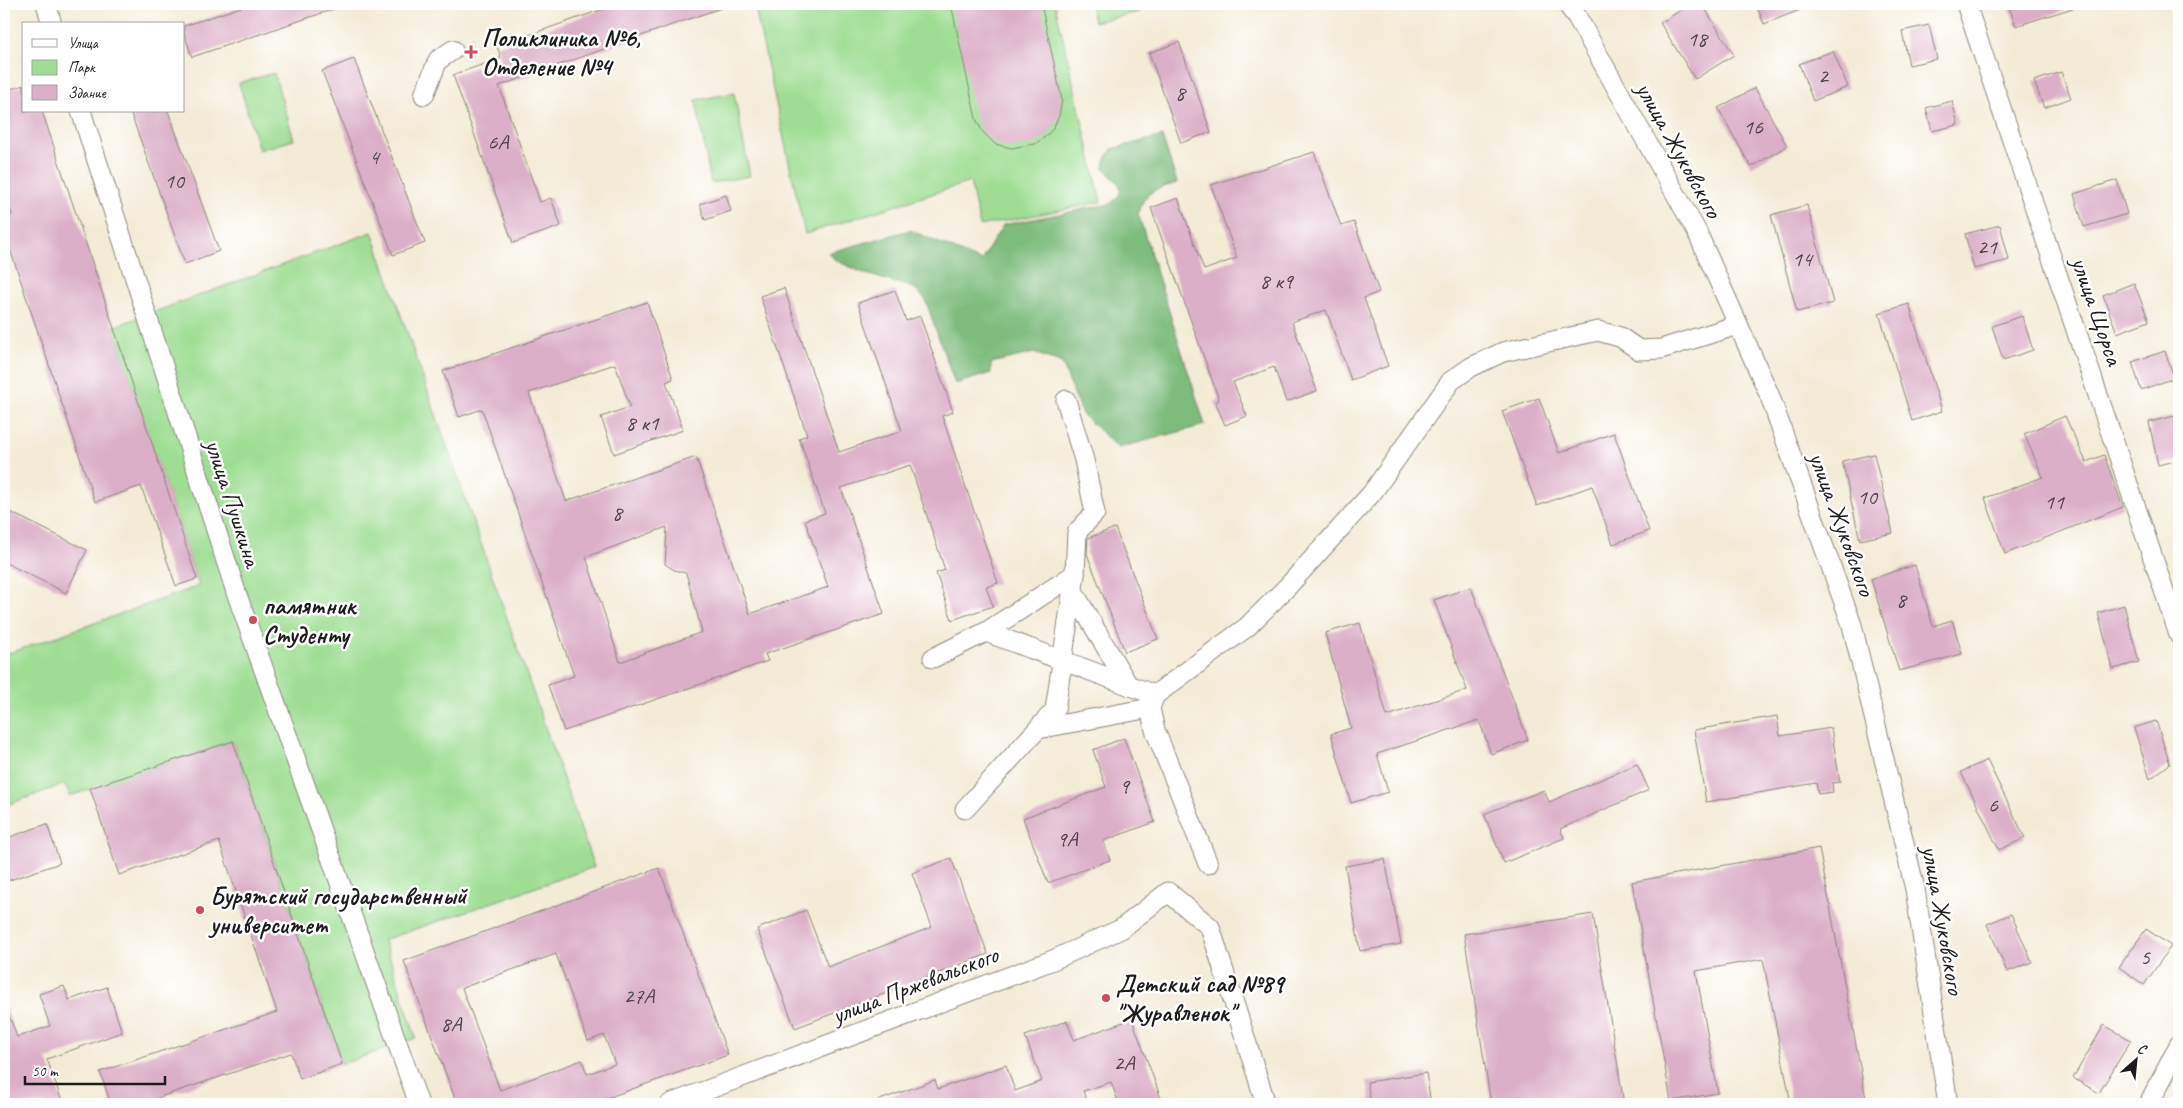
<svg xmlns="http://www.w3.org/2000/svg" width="2183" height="1108" font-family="Caveat,sans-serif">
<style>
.green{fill:#9edd93;stroke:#5d7c58}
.forest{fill:#7ebc7d;stroke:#4d6c4c}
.building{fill:#dbafc7;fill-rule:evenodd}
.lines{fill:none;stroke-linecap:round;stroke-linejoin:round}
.minor-casing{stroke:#88847a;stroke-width:21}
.minor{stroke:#fff;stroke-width:19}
.poi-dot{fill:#d1495b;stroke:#fff;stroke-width:2}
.labels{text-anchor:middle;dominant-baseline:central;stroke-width:5;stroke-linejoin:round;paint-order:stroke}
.number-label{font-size:22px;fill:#4c4147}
.poi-label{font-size:25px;font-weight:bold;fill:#1c1c1c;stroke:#fff;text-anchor:start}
.street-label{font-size:25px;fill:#1c1c1c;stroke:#fff}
</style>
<rect width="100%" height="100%" fill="#fff"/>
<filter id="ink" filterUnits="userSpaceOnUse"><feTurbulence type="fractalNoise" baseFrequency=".02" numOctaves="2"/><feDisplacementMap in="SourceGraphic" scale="10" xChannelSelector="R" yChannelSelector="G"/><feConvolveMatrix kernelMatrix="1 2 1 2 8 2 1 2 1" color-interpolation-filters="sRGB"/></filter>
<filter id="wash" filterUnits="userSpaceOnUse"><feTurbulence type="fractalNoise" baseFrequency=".0096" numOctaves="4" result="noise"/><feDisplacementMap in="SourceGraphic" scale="20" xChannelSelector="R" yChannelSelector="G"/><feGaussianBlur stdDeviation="1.12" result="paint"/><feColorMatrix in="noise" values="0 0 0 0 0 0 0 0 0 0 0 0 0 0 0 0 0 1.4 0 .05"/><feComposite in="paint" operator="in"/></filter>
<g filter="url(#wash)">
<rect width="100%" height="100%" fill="#f4ebd7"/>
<g class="green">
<polygon points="754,4 1055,4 1101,202 980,226 970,182 805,234"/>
<polygon points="1090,4 1138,4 1140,12 1094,22"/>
<polygon points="274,73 294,140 259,150 239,83"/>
<polygon points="734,93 750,176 711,183 696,100"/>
<polygon points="372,232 594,867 384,940 416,1038 342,1064 233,741 70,796 65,784 4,806 4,655 199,586 113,327"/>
</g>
<path class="forest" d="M1162 136 1177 183C1154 190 1146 190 1138 213L1205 425 1118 448 1082 414 1062 363 1034 353 991 363V373L955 384 925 299 914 288 866 274 837 261 828 253 910 230 981 261 1003 225 1110 204C1131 188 1116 182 1104 169L1105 161 1112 149Z"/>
<g id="blocks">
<g class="building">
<polygon points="250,4 342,4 343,6 192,57 184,33 184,26"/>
<polygon points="618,4 725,4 726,6 499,86 540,202 551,198 561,226 513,243 453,75 501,58 497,46"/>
<polygon points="951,4 1041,4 1062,100 1059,116 1053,129 1045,137 1035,144 1011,148 995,144 982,131 976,119"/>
<polygon points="1691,4 1702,4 1734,55 1695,79 1660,23"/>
<polygon points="1756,4 1813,4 1813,5 1764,24"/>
<polygon points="2008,4 2075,4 2076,7 2016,26"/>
<polygon points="1929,25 1937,59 1909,65 1902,31"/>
<polygon points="1179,42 1211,132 1181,143 1149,53"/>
<polygon points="1833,51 1848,87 1813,101 1799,64"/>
<polygon points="354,59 425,243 393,255 322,71"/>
<polygon points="2061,72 2071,98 2044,108 2034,81"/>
<polygon points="24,85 24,111 42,111 197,579 176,586 141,486 95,502 4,231 4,218 12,215 4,190 4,91"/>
<polygon points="1755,88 1787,146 1751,167 1718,108"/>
<polygon points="1952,101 1958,125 1932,131 1926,108"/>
<polygon points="130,111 168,111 219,251 185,264"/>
<polygon points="1314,152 1341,226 1354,222 1379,292 1364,298 1388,366 1351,380 1326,310 1292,322 1317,391 1286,402 1274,367 1233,382 1247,416 1225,425 1215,402 1219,400 1151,208 1178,198 1204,270 1237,258 1211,185"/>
<polygon points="2117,180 2127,214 2084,227 2074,194"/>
<polygon points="726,195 731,211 705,220 700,204"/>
<polygon points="1807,205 1833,303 1797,312 1771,215"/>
<polygon points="2000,225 2009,260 1974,269 1965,234"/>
<polygon points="2134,283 2149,321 2117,333 2103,295"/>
<path d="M784 288 839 452 902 431 858 303 895 290 906 321 920 316 953 412 942 416 998 583 986 587 993 606 952 620 936 573 945 570 910 465 841 488 884 614 765 654 768 661 564 731 548 685 574 676 482 409 459 417 443 371 647 302 673 379 666 382 683 430 614 454 601 417 630 407 615 364 529 393 566 501 696 457 750 614 828 587 805 520 825 513 799 438 807 435 760 296ZM667 527 665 564 674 570 686 573 702 632 620 662 586 557Z"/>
<polygon points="1909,304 1942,411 1912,421 1879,313"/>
<polygon points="2022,316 2033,350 2003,360 1992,326"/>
<polygon points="2165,351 2174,378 2141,390 2132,362"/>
<polygon points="1539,398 1559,453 1614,433 1649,531 1613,544 1592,486 1537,506 1502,411"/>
<polygon points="2179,415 2179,460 2158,465 2149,422"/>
<polygon points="2065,416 2086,462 2104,455 2123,507 2005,554 1985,498 2043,477 2024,434"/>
<polygon points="1874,454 1893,533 1860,540 1842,461"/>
<polygon points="4,509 87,550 66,593 4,562"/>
<polygon points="1115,528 1158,639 1125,652 1087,554 1088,538"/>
<polygon points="1915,565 1933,626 1952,620 1962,654 1899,671 1871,579"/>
<polygon points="1471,587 1528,740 1491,754 1479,720 1377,754 1388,792 1351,803 1331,734 1351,728 1325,633 1360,623 1387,716 1467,690 1434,600"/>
<polygon points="2124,605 2139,662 2113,669 2098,613"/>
<polygon points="1777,716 1780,736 1831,728 1840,782 1832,783 1833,792 1818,794 1816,783 1706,802 1694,730"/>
<polygon points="2156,721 2170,764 2150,779 2134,728"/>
<polygon points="1124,738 1155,822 1103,841 1110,860 1048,883 1023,818 1106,787 1093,750"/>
<polygon points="233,741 342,1064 300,1079 291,1053 139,1104 111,1104 100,1072 277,1012 219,841 119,875 90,788"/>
<polygon points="1987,760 2025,838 1999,850 1961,772"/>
<polygon points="1637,764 1649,790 1560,829 1564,838 1504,863 1484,814 1544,790 1549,802"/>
<polygon points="47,824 60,863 4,882 4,839"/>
<polygon points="1819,848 1867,1104 1791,1104 1763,959 1696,971 1718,1093 1671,1101 1632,882"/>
<polygon points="951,858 988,954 795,1028 757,929 806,910 828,967 932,927 912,873"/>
<polygon points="1385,859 1401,944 1360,951 1345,866"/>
<path d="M659 868 728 1055 590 1104H457L404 961ZM556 954 588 1041 604 1035 615 1064 587 1074 582 1060 500 1090 462 988Z"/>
<polygon points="1593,914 1624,1104 1491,1104 1464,934"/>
<polygon points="2011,914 2032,962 2007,972 1987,924"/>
<polygon points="2146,929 2171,946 2144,985 2119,967"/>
<polygon points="64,986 69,1000 107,987 122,1032 47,1059 63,1104 4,1104 4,1007 6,1007 17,1037 50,1026 39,994"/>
<polygon points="1132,1019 1163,1104 1119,1104 1111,1082 1083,1091 1088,1104 874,1104 874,1102 935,1080 938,1089 1006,1065 1015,1091 1042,1081 1025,1036 1067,1021 1074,1040"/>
<polygon points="2104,1025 2131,1040 2099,1093 2073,1078"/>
<polygon points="1426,1073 1431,1104 1371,1104 1367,1082"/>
</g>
</g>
</g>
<g filter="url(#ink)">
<use href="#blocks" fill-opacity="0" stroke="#88847a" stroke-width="1"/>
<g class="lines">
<defs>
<g id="minor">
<polyline points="46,4 52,24"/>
<polyline points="1567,4 1577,17 1697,232 1769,394 1852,625 1915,889 1948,1104"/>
<polyline points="1966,4 2179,635"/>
<polyline points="424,95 438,60 453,50"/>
<polyline points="81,111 236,592 419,1104"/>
<polyline points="1073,591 1128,685"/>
<polyline points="986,632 1075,574"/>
<polyline points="933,658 986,632 1155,695"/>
<polyline points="1038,729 1150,708"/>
<polyline points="965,809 1055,710 1075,574 1077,532 1095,513 1084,460 1066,400"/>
<polyline points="1208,864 1155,730 1150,708 1155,695 1247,627 1289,585 1372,493 1451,381 1471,367 1503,352 1598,331 1620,337 1639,350 1661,349 1738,325"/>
<polyline points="670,1104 1053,960 1121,929 1168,892 1210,927 1266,1104"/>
<polyline points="2149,1104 2179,1045"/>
</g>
</defs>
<use href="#minor" class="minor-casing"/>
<use href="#minor" class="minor"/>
</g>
</g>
<g class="poi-dot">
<path d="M468.5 44.5h5v5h5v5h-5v5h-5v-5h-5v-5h5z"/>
<circle cx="253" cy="620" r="5"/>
<circle cx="200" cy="910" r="5"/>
<circle cx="1106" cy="998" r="5"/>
</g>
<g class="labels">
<g class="number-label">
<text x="1697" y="39">18</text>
<text x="1823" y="76">2</text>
<text x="1180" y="93">8</text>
<text x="1753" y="127">16</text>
<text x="498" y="142">6А</text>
<text x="374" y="157">4</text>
<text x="174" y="181">10</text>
<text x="1987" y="247">21</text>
<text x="1802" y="259">14</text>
<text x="1276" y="281">8 к9</text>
<text x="642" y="423">8 к1</text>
<text x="1867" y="497">10</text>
<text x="2054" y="502">11</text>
<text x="617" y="513">8</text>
<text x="1901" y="600">8</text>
<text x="1124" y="786">9</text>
<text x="1993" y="805">6</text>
<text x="1067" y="839">9А</text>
<text x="2145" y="957">5</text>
<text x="639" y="996">27А</text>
<text x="451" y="1024">8А</text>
<text x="1124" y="1063">2А</text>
</g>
<g class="poi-label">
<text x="482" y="38">Поликлиника №6,<tspan x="482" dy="29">Отделение №4</tspan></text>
<text x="263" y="606">памятник<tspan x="263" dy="29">Студенту</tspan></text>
<text x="210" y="896">Бурятский государственный<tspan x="210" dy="29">университет</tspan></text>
<text x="1116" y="984">Детский сад №89<tspan x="1116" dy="29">"Журавленок"</tspan></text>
</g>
<g class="street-label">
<text transform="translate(1679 150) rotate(61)">улица Жуковского</text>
<text transform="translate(2097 311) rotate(71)">улица Щорса</text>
<text transform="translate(233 503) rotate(72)">улица Пушкина</text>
<text transform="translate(1842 524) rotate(70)">улица Жуковского</text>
<text transform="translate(1943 920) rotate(80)">улица Жуковского</text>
<text transform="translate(915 985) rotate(-21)">улица Пржевальского</text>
</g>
</g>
<rect width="2183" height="1108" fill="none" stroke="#fff" stroke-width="20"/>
<rect x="22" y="22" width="162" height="90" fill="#ffffff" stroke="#a4a4a4"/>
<rect x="32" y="39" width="25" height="8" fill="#ffffff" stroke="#a4a4a4"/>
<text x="68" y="48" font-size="15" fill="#1c1c1c">Улица</text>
<rect x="32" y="60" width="25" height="15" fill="#9edd93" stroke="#a4a4a4"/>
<text x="68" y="72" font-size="15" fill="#1c1c1c">Парк</text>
<rect x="32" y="85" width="25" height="15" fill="#dbafc7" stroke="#a4a4a4"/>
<text x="68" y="98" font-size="15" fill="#1c1c1c">Здание</text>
<g transform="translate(2136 1060) rotate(27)" stroke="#ffffff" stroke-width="4" paint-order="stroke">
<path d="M0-4L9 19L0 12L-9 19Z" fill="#1c1c1c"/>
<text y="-8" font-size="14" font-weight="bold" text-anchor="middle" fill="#1c1c1c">С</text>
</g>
<path d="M25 1076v8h140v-8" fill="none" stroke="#1c1c1c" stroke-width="2.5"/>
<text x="32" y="1076" font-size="15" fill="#1c1c1c" stroke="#ffffff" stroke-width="4" paint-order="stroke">50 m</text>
</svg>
